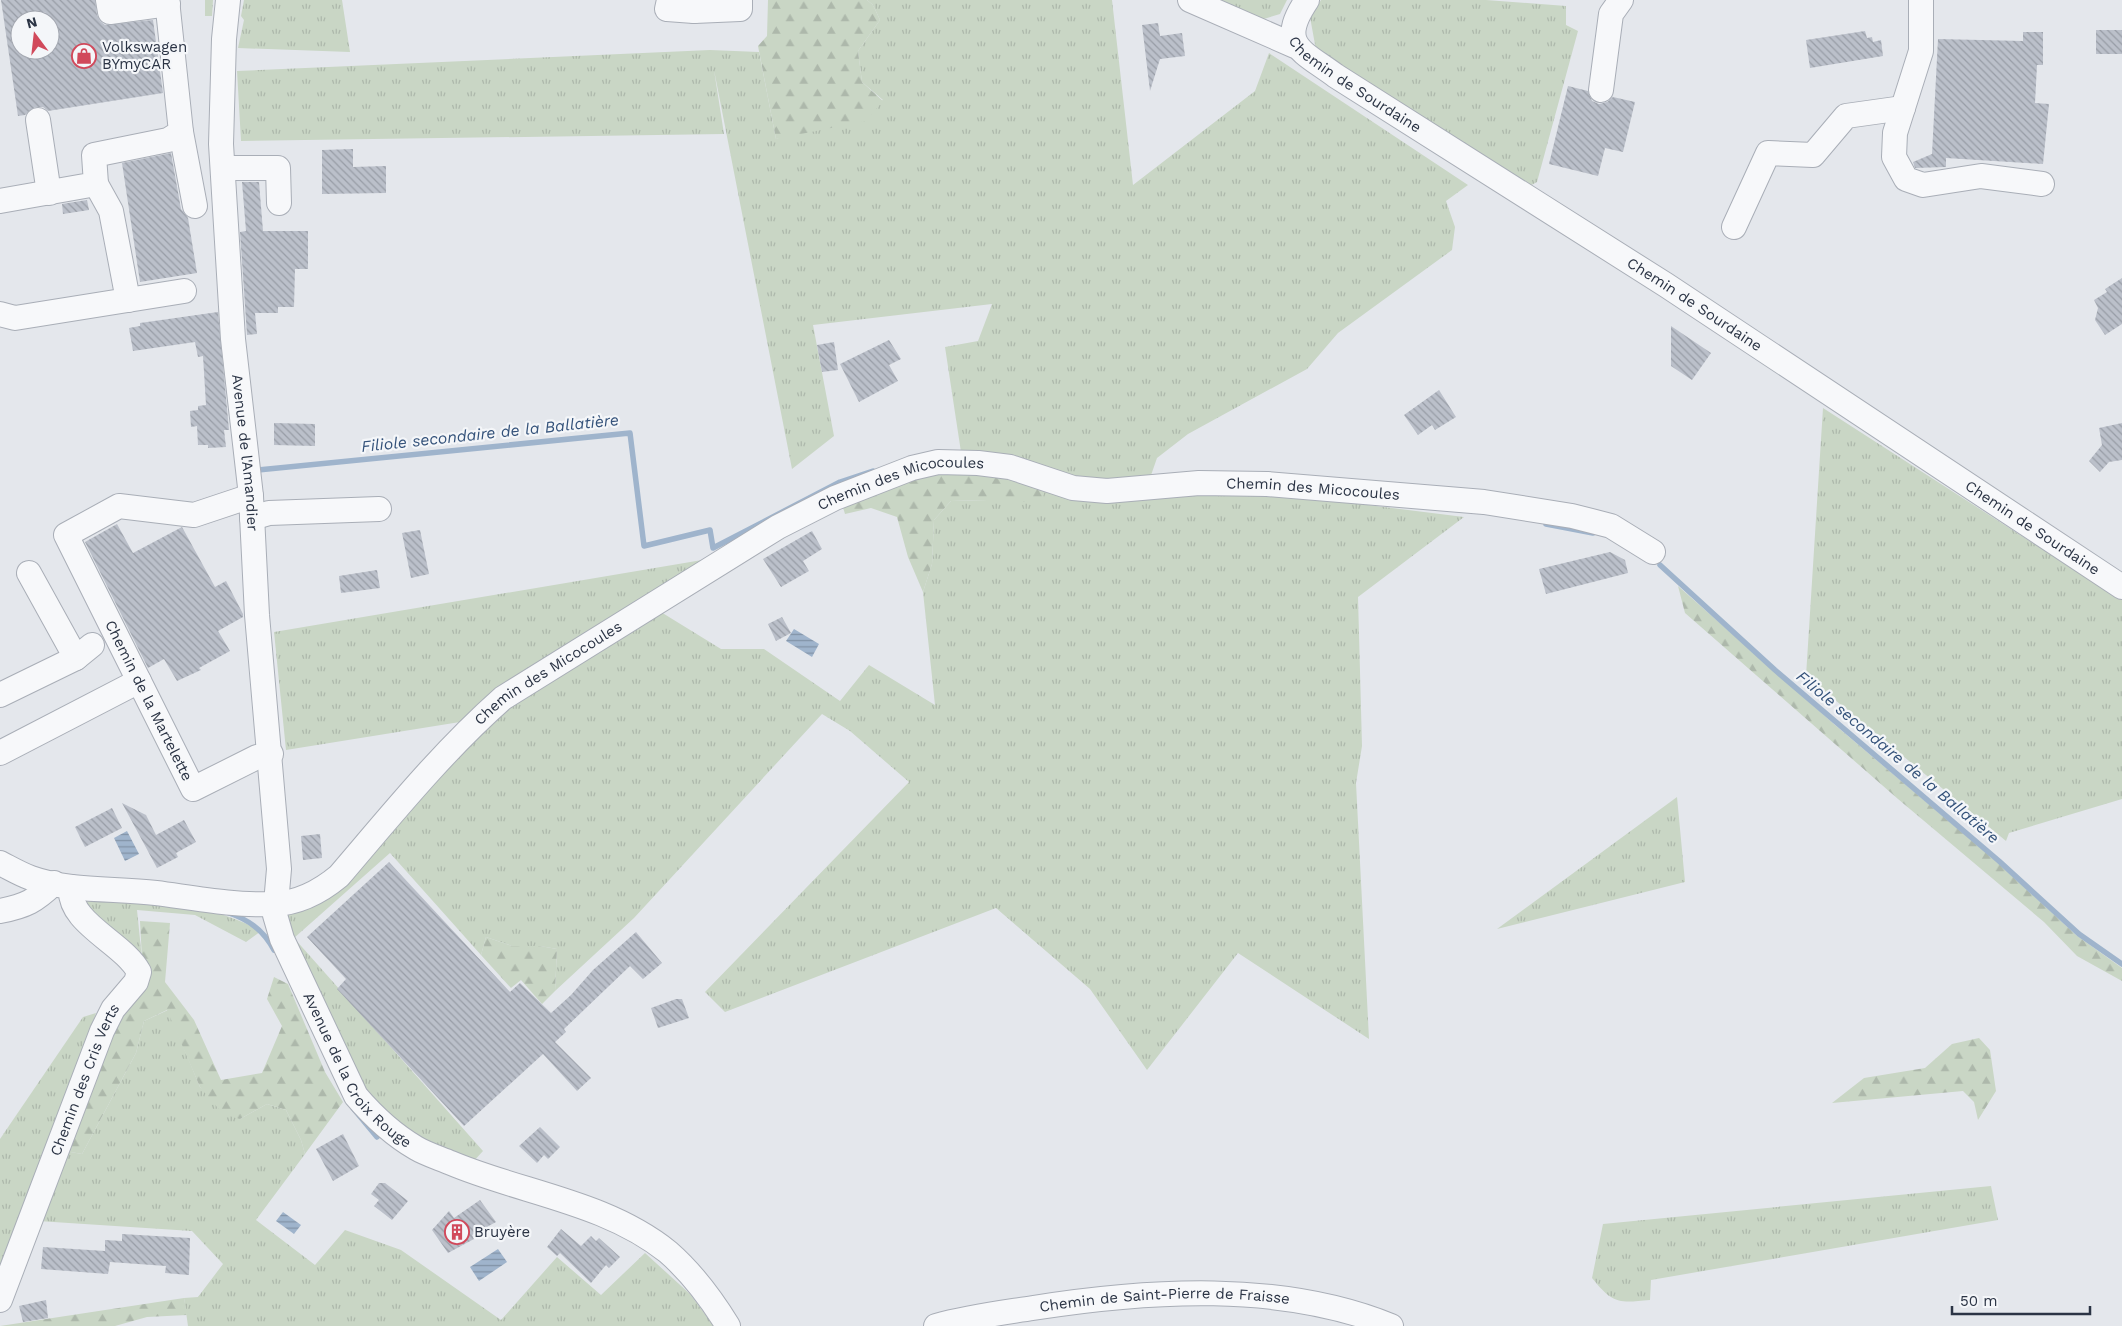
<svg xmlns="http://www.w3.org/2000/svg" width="2122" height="1326" font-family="'Work Sans',sans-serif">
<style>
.grass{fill:url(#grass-tufts)}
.forest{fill:url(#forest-firs)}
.water{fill:url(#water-rules)}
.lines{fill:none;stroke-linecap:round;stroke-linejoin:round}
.stream{stroke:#9fb4cc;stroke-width:5.5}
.building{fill:url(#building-back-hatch);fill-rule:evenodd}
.minor-casing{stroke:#a9aeb7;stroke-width:26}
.minor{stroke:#f7f8fa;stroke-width:24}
.labels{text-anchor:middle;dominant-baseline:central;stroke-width:4.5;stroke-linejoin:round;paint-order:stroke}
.poi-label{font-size:15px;fill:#2b3445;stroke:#f4f6f9;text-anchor:start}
.street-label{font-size:15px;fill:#2b3445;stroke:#f4f6f9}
.water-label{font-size:16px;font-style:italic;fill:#34527a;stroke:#f4f6f9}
</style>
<defs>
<pattern id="grass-tufts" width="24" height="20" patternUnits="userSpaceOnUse" patternTransform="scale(1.25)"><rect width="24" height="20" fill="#c9d6c5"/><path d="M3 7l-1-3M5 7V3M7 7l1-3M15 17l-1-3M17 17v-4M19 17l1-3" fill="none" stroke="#adb8ab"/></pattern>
<pattern id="forest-firs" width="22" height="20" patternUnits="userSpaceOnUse" patternTransform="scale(1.25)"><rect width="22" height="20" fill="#c9d6c5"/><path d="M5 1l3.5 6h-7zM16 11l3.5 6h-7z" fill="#adb8ab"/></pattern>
<pattern id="water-rules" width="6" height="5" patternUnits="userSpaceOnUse" patternTransform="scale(1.25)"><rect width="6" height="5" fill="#9fb4cc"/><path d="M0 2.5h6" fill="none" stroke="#8293a7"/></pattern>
<pattern id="building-back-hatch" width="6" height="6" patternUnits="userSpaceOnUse" patternTransform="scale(1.25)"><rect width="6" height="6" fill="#bbc0ca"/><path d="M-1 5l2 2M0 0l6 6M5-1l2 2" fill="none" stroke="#989da6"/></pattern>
</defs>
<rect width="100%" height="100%" fill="#e4e7ec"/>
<g class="grass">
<polygon points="205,0 213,0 212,16 205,16"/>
<polygon points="244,0 342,0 350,52 238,48 244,20 241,16"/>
<polygon points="867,0 1112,0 1133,185 1255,91 1269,53 1468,185 1446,201 1455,227 1452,250 1338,333 1307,369 1188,434 1157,458 1149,481 1082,478 1005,454 961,452 945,347 978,341 992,304 813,325 834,436 792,469 714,70 724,134 241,141 237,71 710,50 759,52 776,139 883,100 862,82 858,51 880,20 873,5"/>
<polygon points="1208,0 1287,0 1280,14 1254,22"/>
<polygon points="1321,0 1486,0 1566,6 1566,25 1578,31 1537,182 1526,188 1316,50 1310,17"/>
<polygon points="1823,408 2073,569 2109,587 2122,597 2122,799 2009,833 2006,841 1806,676"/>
<polygon points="1047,484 1232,488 1464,517 1358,597 1362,746 1356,783 1369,1039 1238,953 1147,1070 1090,989 996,908 725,1012 705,992 909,782 850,731 822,714 634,918 555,991 557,949 540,946 512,946 486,937 481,955 390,853 294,938 483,1151 472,1163 399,1127 370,1099 290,940 285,911 385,827 512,703 656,609 721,649 764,649 840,701 869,665 935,705 923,592 932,564 934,520 951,501 987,500"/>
<polygon points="714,558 460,722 286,750 274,632"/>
<polygon points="1677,797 1685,882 1497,929"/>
<path d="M81 897C141 901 207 901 261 931L246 942 195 915 137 910 142 959 100 924Z"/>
<polygon points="168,1010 200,1087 240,1119 267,1104 286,1110 301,1140 305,1154 256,1220 315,1265 345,1230 401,1250 501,1320 557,1257 601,1295 645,1253 690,1294 714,1326 188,1326 184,1298 198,1297 223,1264 192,1231 38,1221 65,1151 82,1154 136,1053 144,1021"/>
<polygon points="96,1013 36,1183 0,1271 0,1139 83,1017"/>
<path d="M1991 1186 1998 1220 1651 1280 1650 1300C1618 1303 1613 1304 1592 1278L1603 1224Z"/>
</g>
<g class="forest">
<polygon points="768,0 867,0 873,5 880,20 858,51 862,82 883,101 866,121 776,139 758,46 767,36"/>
<polygon points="948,470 1047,484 1041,503 987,500 951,501 934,520 932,564 923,592 908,557 897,517 871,508 845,514 841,501"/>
<polygon points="1678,586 1835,725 1997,862 2076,935 2122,968 2122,981 2077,956 2044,922 1898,799 1685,613"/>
<polygon points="140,921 170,923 165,982 194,1020 221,1080 262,1073 282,1026 267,999 274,977 288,984 325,1072 343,1102 305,1154 301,1140 286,1110 267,1104 240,1119 223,1114 200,1087 167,1010 144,1021 136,1053 82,1154 65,1151 142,959"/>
<polygon points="486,937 512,946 540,946 557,949 555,991 542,1004 521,980 511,988 481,955"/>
<polygon points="1979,1038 1990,1050 1996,1091 1978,1120 1974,1102 1963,1091 1832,1103 1864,1078 1925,1068 1952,1044"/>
<polygon points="184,1298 187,1315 147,1317 115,1326 0,1326"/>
</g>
<g class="water">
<polygon points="794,629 819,644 812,657 786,641"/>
<polygon points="127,831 139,854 125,861 114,838"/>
<polygon points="283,1212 301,1225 294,1234 276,1221"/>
<polygon points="498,1249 507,1262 479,1281 470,1267"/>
</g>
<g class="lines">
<g class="stream">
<polyline points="258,470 630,433 644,546 710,530 713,548 840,482 873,471"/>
<polyline points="1546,524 1593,533"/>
<polyline points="1660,565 1775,670 1999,861 2079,934 2122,964"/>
<path d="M229 913C250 920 264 931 274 950"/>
<polyline points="353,1108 377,1137"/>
</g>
</g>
<g class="building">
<path d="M1 0H95L97 15 100 21 105 25 153 20 163 93 48 111 43 107H35L25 115 18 116ZM20 20H50V50H20Z"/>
<polygon points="1158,23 1160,36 1182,33 1185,56 1160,59 1150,91 1142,25"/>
<rect x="2096" y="30" width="26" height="24"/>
<polygon points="1865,31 1867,38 1872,37 1873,42 1881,40 1883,56 1810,68 1806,40"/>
<polygon points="2023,32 2043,32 2043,65 2037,65 2035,103 2049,104 2043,164 1946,158 1946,167 1915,168 1913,162 1932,154 1938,39 2023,41"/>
<polygon points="1568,86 1588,91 1592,101 1599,104 1607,102 1613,97 1635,102 1623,152 1605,148 1598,176 1549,164"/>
<polygon points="353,149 353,167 386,166 386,193 322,194 322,150"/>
<polygon points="171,153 181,209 188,218 197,273 140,282 122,163"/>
<polygon points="242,182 259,182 263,231 308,231 308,269 295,269 294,307 278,307 278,313 255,313 257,334 247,335 240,232 246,231"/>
<polygon points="87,200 89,210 63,214 62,204"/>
<polygon points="2122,278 2122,324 2105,335 2095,320 2098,308 2094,300 2107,292 2105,289"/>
<polygon points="218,312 229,430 224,430 226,447 208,448 208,445 198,445 197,426 191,427 190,411 198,410 198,406 206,405 203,356 198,357 195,342 133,351 129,328 140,326 140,323"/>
<polygon points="1671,326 1711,353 1692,380 1671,366"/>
<polygon points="889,340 901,359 889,365 898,381 859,402 840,364"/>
<polygon points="834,342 838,370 822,372 817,345"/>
<polygon points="1439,390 1456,417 1435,430 1432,425 1418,435 1404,415"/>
<polygon points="274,423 315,424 315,446 274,445"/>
<polygon points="2122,423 2122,460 2109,462 2100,472 2089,461 2102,445 2099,428"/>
<polygon points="117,524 133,553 182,527 215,587 226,581 243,614 243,617 218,631 230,651 199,668 201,670 177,681 164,659 148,668 85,542"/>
<polygon points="420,530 429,574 411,578 402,533"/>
<polygon points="812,531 822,549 803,561 809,571 781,587 763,559"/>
<polygon points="1610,552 1625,560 1628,573 1546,594 1539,569"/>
<polygon points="377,570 380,588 341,593 339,576"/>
<polygon points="782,617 791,633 776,641 768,624"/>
<polygon points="122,803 146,815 156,835 184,820 196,842 176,853 178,857 157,868"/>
<polygon points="112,808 122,828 85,847 75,827"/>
<polygon points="320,834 322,858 303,860 301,836"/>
<polygon points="389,862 510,992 520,983 551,1013 571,995 593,970 636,932 662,963 643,979 630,966 564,1029 566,1032 555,1042 591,1078 577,1091 543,1054 464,1126 337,989 346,979 307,937"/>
<polygon points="676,999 682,999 689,1018 658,1028 651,1008"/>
<polygon points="540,1127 560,1147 548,1159 544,1155 537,1163 519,1146"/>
<polygon points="343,1134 359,1166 333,1181 316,1149"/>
<polygon points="379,1183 385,1183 408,1201 392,1220 374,1206 379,1200 371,1194"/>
<polygon points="480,1200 496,1222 472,1235 474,1239 448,1253 432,1230 449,1211 454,1218"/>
<polygon points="561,1229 581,1246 591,1236 596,1241 599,1238 620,1257 609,1268 606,1265 591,1283 560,1253 557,1256 547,1247"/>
<polygon points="122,1234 190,1238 189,1275 165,1273 166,1266 110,1262 108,1274 41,1269 43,1247 105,1251 105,1240 122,1241"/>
<polygon points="46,1300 48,1318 23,1322 19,1306"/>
</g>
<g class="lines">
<defs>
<g id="minor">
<polyline points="108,0 110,12 168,4"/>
<path id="s1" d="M228 0 224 39 221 144 233 339 251 496 257 615 279 869 275 915 282 939 356 1096C374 1117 392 1134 416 1148 426 1154 439 1158 451 1163 522 1193 606 1202 668 1252 691 1272 712 1300 728 1326"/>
<polyline points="669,0 667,9 694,11 697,0"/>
<polyline points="1190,0 1295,46"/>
<path id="s2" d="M1307 0C1277 45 1301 50 1336 76L1666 285 2122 587"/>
<polyline points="1921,0 1921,51 1895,133 1894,157 1906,179 1923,185 1981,176 2042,184"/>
<polyline points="694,11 740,9 740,0"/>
<polyline points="1601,90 1611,14 1621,0"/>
<polyline points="38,120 49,193"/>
<polyline points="181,132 195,206"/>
<polyline points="223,168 278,168 279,203"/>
<polyline points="96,184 111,211 128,300"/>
<polyline points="0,201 96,184 94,155 168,140 181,132 167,0"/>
<polyline points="1734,227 1768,153 1813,155 1846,116 1903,108"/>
<polyline points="0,314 15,318 184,291"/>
<path id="s3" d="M251 496 194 515 119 506 66 535 193 789 257 757 271 754"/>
<polyline points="252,518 269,513 379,509"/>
<polyline points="29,573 76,658"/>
<polyline points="0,695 76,658 92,645"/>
<polyline points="0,753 139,681"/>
<path id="s4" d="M0 863C10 868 20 874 31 878 70 892 115 888 156 893 194 898 235 906 274 904 298 903 321 891 339 876 392 814 442 752 503 698L778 527 835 498 912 468 938 462 978 463 1010 467 1073 488 1107 491 1199 483 1267 484 1484 502 1572 516 1611 526 1653 552"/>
<path d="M0 911C26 906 35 901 54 883"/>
<path id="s5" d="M0 1300 102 1031 113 1009 136 982 139 972C123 942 67 923 71 887"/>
<path id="s6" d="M936 1326C968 1317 1001 1313 1033 1308 1148 1290 1281 1281 1391 1326"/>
</g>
</defs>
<use href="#minor" class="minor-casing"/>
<use href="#minor" class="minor"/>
</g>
<defs>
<symbol id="shop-ring" viewBox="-11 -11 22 22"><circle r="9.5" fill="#f4f6f9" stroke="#d1495b" stroke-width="1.5"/><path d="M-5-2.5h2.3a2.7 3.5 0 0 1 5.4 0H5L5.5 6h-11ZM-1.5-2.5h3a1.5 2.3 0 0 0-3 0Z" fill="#d1495b"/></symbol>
<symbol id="building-ring" viewBox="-11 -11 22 22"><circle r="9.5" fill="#f4f6f9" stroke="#d1495b" stroke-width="1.5"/><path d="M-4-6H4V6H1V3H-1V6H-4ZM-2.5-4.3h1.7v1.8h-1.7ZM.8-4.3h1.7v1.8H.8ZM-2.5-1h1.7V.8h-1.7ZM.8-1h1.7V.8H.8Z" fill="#d1495b"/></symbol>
</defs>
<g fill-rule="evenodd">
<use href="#shop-ring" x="70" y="42" width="28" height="28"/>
<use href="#building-ring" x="443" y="1218" width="28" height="28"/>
</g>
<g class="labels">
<g class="poi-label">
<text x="102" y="47">Volkswagen<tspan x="102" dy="17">BYmyCAR</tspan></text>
<text x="474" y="1232">Bruyère</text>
</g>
<g class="street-label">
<text stroke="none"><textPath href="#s2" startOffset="119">Chemin de Sourdaine</textPath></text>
<text stroke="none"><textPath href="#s2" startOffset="524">Chemin de Sourdaine</textPath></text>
<text stroke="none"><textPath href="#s1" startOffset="454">Avenue de l'Amandier</textPath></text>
<text stroke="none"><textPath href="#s4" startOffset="1050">Chemin des Micocoules</textPath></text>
<text stroke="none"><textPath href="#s4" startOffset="1470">Chemin des Micocoules</textPath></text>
<text stroke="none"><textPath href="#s2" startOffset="929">Chemin de Sourdaine</textPath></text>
<text stroke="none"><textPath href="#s4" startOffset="645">Chemin des Micocoules</textPath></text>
<text stroke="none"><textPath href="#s3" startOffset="381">Chemin de la Martelette</textPath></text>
<text stroke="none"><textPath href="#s1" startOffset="1096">Avenue de la Croix Rouge</textPath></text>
<text stroke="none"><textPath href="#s5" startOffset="236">Chemin des Cris Verts</textPath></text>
<text stroke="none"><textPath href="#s6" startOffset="231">Chemin de Saint-Pierre de Fraisse</textPath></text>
</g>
<g class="water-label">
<text transform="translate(490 433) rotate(-6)">Filiole secondaire de la Ballatière</text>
<text transform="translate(1898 757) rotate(40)">Filiole secondaire de la Ballatière</text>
</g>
</g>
<g transform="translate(35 35) rotate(345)"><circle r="24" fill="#f4f6f9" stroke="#a4a8b1"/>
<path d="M0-4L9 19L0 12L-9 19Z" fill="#d1495b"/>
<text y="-8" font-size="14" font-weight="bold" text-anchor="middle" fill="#2b3445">N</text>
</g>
<path d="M1952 1306v8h138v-8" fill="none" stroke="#2b3445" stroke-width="2.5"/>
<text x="1960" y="1306" font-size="15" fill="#2b3445" stroke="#f4f6f9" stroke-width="4" paint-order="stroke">50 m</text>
</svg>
